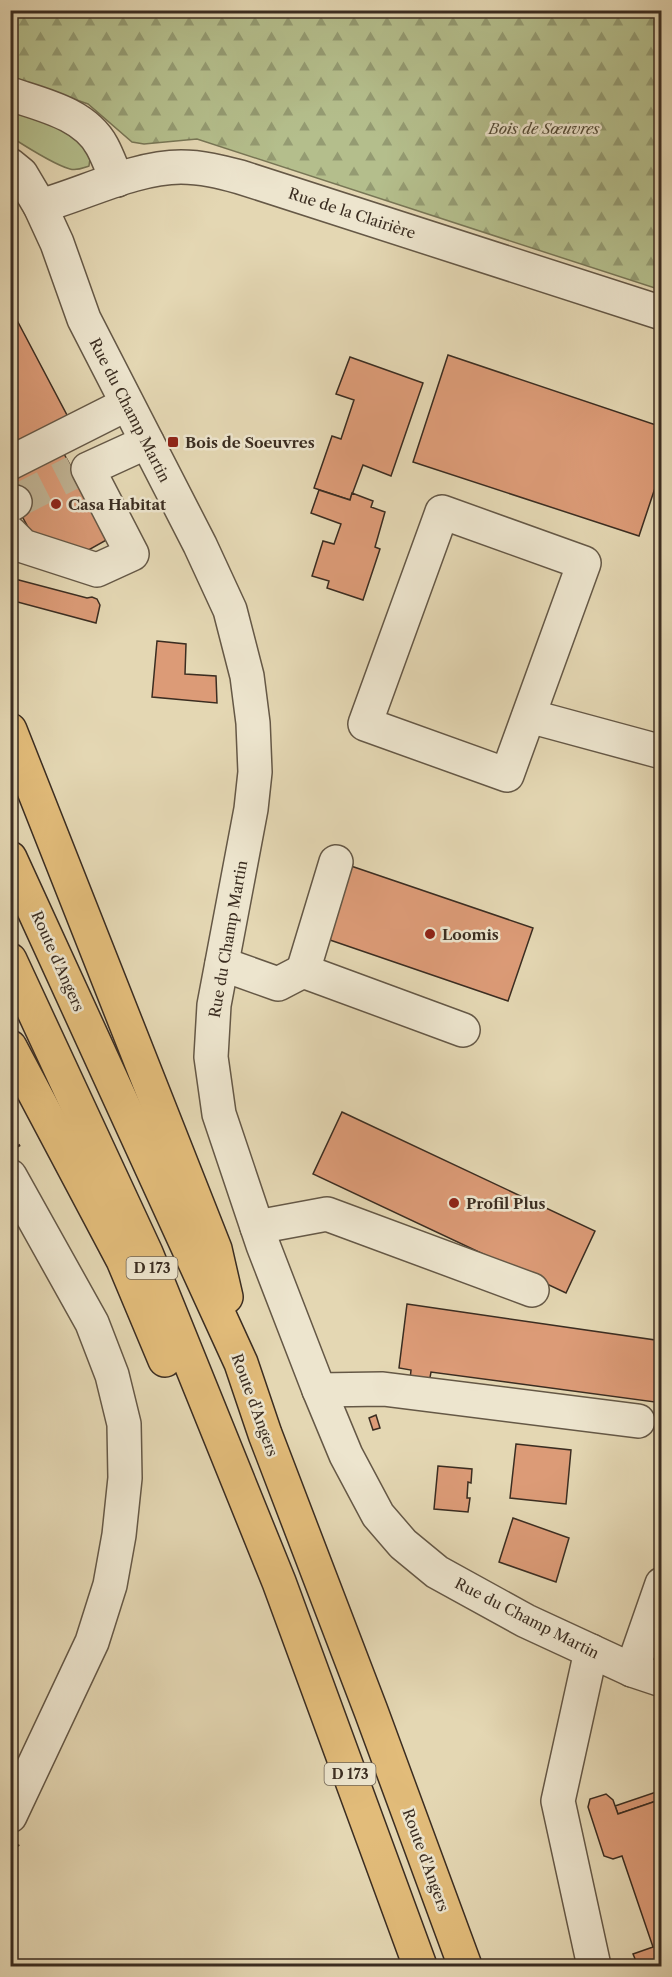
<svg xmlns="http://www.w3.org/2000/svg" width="672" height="1977" font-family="'Libre Caslon Text',serif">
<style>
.grass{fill:#b4be8c;stroke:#787656;stroke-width:1.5}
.forest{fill:url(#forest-firs);stroke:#787656;stroke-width:1.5}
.building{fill:#dc9b77;stroke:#3b2d21;stroke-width:1.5}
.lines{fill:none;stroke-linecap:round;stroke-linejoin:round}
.minor-tunnel{stroke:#c2b596;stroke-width:33;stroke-dasharray:33 16;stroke-linecap:butt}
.minor-casing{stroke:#655846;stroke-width:36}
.highway-casing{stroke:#3b2d21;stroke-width:36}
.path{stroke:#3b2d21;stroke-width:4;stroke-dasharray:4.5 3;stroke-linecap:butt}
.minor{stroke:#ede5ce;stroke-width:33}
.highway{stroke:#e2bc7a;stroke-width:33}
.poi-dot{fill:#8f2418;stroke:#ede5ce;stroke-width:2}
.labels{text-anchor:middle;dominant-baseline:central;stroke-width:5;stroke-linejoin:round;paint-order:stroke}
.shield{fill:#ede5ce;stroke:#706455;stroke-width:1.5}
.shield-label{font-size:14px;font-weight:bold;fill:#3b2d21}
.park-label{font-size:15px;font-style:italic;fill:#534a36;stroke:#ede5ce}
.street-label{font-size:15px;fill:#3b2d21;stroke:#ede5ce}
.poi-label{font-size:15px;font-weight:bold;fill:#3b2d21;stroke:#ede5ce;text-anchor:start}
</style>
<defs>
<pattern id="forest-firs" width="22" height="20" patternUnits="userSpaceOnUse" patternTransform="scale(1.5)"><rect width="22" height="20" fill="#b4be8c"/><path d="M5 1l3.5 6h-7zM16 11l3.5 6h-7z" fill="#949b72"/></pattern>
</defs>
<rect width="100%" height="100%" fill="#e4d7b3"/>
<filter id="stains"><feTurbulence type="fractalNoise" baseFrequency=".00333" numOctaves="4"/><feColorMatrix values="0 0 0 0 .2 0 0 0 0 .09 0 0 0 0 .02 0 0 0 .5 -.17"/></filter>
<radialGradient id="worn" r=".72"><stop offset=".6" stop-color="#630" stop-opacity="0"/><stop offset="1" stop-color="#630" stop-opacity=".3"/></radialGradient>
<path class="grass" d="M10 107 73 131 90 158 89 166C83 168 77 171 70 169 55 165 25 146 11 137Z"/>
<polygon class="forest" points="11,11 661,11 661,290 197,139 144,144 132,142 88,104 11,77"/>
<g class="building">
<polygon points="10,307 68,417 10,444"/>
<polygon points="448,355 662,427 662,467 639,536 413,462"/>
<polygon points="350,357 423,383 391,476 363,465 350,500 314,488 332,436 341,439 354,400 336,394"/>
<polygon points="63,452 110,538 85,552 35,540 10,494 10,481"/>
<polygon points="319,490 350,500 352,493 373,501 371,507 385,512 375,547 380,549 363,600 327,588 329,581 312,576 323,541 334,544 341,524 311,513"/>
<polygon points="15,579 87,598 92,597 97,599 100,605 96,623 10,600"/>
<polygon points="157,641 186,644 185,674 216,676 217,703 152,697"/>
<polygon points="351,866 533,928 508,1001 327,939"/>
<polygon points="342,1112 595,1231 566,1293 313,1174"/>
<polygon points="407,1304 662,1341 662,1403 431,1372 429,1383 410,1380 411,1370 399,1368"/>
<polygon points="376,1415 380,1428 373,1430 369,1418"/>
<polygon points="516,1444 571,1450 566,1504 510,1498"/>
<polygon points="438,1466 472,1469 471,1483 468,1482 467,1498 470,1498 468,1512 434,1509"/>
<polygon points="513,1518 569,1538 556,1582 499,1562"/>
<polygon points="662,1790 662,1799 618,1814 615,1806"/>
<polygon points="606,1794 613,1800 618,1814 662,1799 662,1966 638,1966 633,1954 653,1947 622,1856 613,1859 604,1856 588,1807 590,1799"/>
</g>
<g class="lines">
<polyline class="minor-tunnel" points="15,502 74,472"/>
<defs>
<g id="minor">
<path d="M10 94C43 105 85 114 102 146 108 157 112 169 117 180"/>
<polyline points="10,165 21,174 40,206 57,243 84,319 200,545 230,610 247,676 253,723 255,772 251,809 214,1005 211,1057 219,1114 263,1245 319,1390 346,1455 378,1515 403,1544 437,1572 526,1621 632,1670 662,1680"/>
<path d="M40 206C84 194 135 167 181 167 202 167 221 172 240 177L662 313"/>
<polyline points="10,463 127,404"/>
<polyline points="10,505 15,502"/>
<polygon points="442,512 584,563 507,775 365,724"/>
<polyline points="10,533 23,546 97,570 132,554 88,469 147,442"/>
<polyline points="529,716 662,752"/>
<polyline points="222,964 278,984 303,971 463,1030"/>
<polyline points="303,971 336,862"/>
<polyline points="10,1176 92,1323 112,1375 124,1424 125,1478 119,1535 110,1585 92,1642 10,1816"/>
<polyline points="257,1227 327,1214 532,1290"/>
<polyline points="319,1390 383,1389 638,1421"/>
<polyline points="591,1651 558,1801 594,1966"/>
<polyline points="632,1670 662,1584"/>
</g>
<g id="highway">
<polyline points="10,730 215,1249 226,1297"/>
<polyline points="10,858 241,1363 265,1434 371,1711 465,1966"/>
<polyline points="10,960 146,1253 279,1582 420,1966"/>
<polyline points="10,1047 123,1260 165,1360"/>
</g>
</defs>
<use href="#minor" class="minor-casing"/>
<use href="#highway" class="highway-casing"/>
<g class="path">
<polyline points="10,1132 19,1147"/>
<polyline points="10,1859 18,1844"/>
</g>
<use href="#minor" class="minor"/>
<use href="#highway" class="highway"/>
</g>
<g class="poi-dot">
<rect x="167" y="436" width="12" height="12" rx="3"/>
<circle cx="56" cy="504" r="6"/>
<circle cx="430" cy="934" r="6"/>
<circle cx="454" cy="1203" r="6"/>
</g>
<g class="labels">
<g class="shield">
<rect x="126.5" y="1257" width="51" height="22" rx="4.5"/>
<rect x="324.5" y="1763" width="51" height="22" rx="4.5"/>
</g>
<g class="shield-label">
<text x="152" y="1268">D 173</text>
<text x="350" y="1774">D 173</text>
</g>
<g class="park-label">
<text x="544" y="128">Bois de Sœuvres</text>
</g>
<g class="street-label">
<text transform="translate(352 213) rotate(18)">Rue de la Clairière</text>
<text transform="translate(130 410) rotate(63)">Rue du Champ Martin</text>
<text transform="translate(228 939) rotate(-80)">Rue du Champ Martin</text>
<text transform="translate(58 961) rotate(66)">Route d'Angers</text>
<text transform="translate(255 1405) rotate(70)">Route d'Angers</text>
<text transform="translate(527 1618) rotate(27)">Rue du Champ Martin</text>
<text transform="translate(426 1860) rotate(70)">Route d'Angers</text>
</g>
<g class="poi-label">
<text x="185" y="442">Bois de Soeuvres</text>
<text x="68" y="504">Casa Habitat</text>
<text x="442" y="934">Loomis</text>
<text x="466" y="1203">Profil Plus</text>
</g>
</g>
<rect width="672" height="1977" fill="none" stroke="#e4d7b3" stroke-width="36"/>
<rect x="12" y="12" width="648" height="1953" fill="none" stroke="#3b2d21" stroke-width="3"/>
<rect x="18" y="18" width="636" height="1941" fill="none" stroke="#3b2d21" stroke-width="1.5"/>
<rect width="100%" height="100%" filter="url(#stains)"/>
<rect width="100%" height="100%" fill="url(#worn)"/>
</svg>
